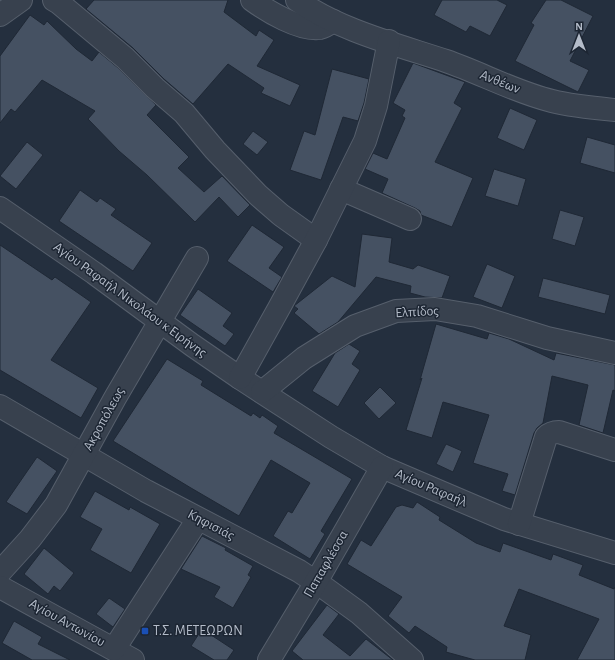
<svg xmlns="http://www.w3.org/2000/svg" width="615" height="660" font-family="'Alegreya Sans',sans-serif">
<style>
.building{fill:#455162;stroke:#1f2835}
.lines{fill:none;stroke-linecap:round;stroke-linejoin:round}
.minor-casing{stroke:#565f6c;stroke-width:24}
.minor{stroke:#38414e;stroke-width:22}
.transit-dot{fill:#1a4fb4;stroke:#1d2633;stroke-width:1.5}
.labels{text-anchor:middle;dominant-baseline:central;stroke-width:3;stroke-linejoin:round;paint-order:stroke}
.street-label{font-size:14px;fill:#b4bcc9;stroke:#1d2633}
.poi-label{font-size:14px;fill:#b4bcc9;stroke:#1d2633;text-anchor:start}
</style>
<rect width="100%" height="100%" fill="#242f3e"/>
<g class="building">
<polygon points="94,0 228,0 224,12 256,36 259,30 274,40 257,66 300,85 290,106 261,93 264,88 228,64 193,104 164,79 133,48 86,9"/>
<polygon points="442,0 497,0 507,5 490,36 470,26 466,32 434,15"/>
<polygon points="546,0 561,0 593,16 570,61 589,70 578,92 515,61 534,25 531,23"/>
<polygon points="30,15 44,25 47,21 76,49 92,61 99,52 117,67 156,105 147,115 189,157 178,168 204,192 222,176 250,205 238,217 219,197 195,222 147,175 119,151 88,119 95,111 42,80 15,112 11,109 0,123 0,56"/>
<polygon points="413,63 465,82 454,103 462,108 435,162 473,178 452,227 421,215 420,211 415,208 382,193 388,179 365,169 373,153 387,159 405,118 402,116 405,110 393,103"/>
<polygon points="332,69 369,79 364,103 358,121 343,117 321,180 290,170 304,131 315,135"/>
<polygon points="510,108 537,120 524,150 497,138"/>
<polygon points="253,131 268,142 257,155 243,144"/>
<polygon points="587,137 615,145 615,173 580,163"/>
<polygon points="27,142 43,155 16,189 0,176"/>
<polygon points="494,169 526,179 518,206 485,196"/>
<polygon points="80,190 97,202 100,198 116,209 111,215 152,243 133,271 59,221"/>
<polygon points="560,210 584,217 575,246 552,239"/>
<polygon points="252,225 284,247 269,268 282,277 273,292 227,261"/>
<polygon points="362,234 392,238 389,262 413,269 418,265 450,276 442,298 425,297 410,293 411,286 376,277 338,322 319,334 294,313 298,309 294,306 332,276 355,287"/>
<polygon points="0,245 52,280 55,277 91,302 51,360 98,388 81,418 0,370"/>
<polygon points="487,264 515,276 502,308 473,297"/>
<polygon points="543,278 610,295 605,314 538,297"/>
<polygon points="198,289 232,313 223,326 234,334 225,346 180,315"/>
<polygon points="436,324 487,339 489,333 509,339 554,360 556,353 615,365 615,391 613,390 603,433 579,425 588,385 552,376 543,423 537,428 534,433 515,495 502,491 508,474 473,463 489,415 443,402 432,438 406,430 422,378 420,380"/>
<polygon points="349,344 360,351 352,364 360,370 338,407 312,391 335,353"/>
<polygon points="167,359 203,381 201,385 251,416 253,413 260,418 262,415 278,426 274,433 352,479 321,531 325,534 310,559 273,536 288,511 292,513 310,483 271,460 239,516 191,488 113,441"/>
<polygon points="380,387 396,403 379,419 364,403"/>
<polygon points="446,444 462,451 453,472 436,464"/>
<polygon points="37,457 57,471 27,514 6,502"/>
<polygon points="95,491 129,510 130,507 160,524 131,573 90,550 102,529 80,517"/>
<polygon points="417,502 440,517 439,520 476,543 500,552 503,543 551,560 553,554 583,565 579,575 614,589 615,587 615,660 577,660 599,619 519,589 504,626 531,635 525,660 475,660 446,652 447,647 415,626 409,633 388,616 402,597 347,564 361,540 371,546 396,507 402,505 413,508"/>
<polygon points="202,536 226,548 225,550 253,566 248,575 251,577 233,608 214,597 220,587 181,569"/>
<polygon points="44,548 74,573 60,591 54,586 48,594 24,574"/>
<polygon points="109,598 125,609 113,627 96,614"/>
<polygon points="327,605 339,614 323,635 350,656 366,639 393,660 303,660 292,651"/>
<polygon points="14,621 42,637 38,644 70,660 32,660 2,643"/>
<polygon points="202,629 234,650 227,660 214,660 191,646"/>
</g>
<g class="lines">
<defs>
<g id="minor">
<polyline points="54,0 59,3 125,58 155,88 184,113 215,150 258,195 281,215 316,240"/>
<path d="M252 0C267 11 300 31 320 28 325 27 329 24 333 21"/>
<path d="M297 0C338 30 398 45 446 61 481 73 515 92 552 101 572 106 594 108 615 110"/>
<polyline points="0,15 21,0"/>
<polyline points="341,189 410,219"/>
<polyline points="0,208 94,273 192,345 240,378 331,437 382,467 504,519 615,553"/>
<polyline points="240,378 279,308 316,240 365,141 376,106 389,41"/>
<polyline points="262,392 304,358 355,326 396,311 435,309 477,316 547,338 615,353"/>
<polyline points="0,406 146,491 299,571 326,589 359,613 412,660"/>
<path d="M519 524 546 437C550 433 553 432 559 432L615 450"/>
<polyline points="0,572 30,539 56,505 115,398 197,258"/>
<polyline points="0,587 133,660"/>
<polyline points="114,649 198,519"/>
<polyline points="269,660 316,582 382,467"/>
</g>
</defs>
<use href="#minor" class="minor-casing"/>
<use href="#minor" class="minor"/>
</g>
<rect class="transit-dot" x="141" y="627" width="8" height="8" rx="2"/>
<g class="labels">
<g class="street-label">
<text transform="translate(500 82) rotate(22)">Ανθέων</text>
<text transform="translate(130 300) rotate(36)">Αγίου Ραφαήλ Νικολάου κ Ειρήνης</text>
<text transform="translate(417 312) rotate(-3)">Ελπίδος</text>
<text transform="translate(104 419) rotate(-61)">Ακροπόλεως</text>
<text transform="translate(431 488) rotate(23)">Αγίου Ραφαήλ</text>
<text transform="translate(211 525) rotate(28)">Κηφισιάς</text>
<text transform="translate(326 564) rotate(-60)">Παπαφλέσσα</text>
<text transform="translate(67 623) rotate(29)">Αγίου Αντωνίου</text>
</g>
<g class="poi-label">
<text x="153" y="631">Τ.Σ. ΜΕΤΕΩΡΩΝ</text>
</g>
</g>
<g transform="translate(579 36)" stroke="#1d2633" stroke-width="3" paint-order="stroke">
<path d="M0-3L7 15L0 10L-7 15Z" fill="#b4bcc9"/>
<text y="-6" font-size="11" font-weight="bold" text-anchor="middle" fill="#b4bcc9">N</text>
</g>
</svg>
